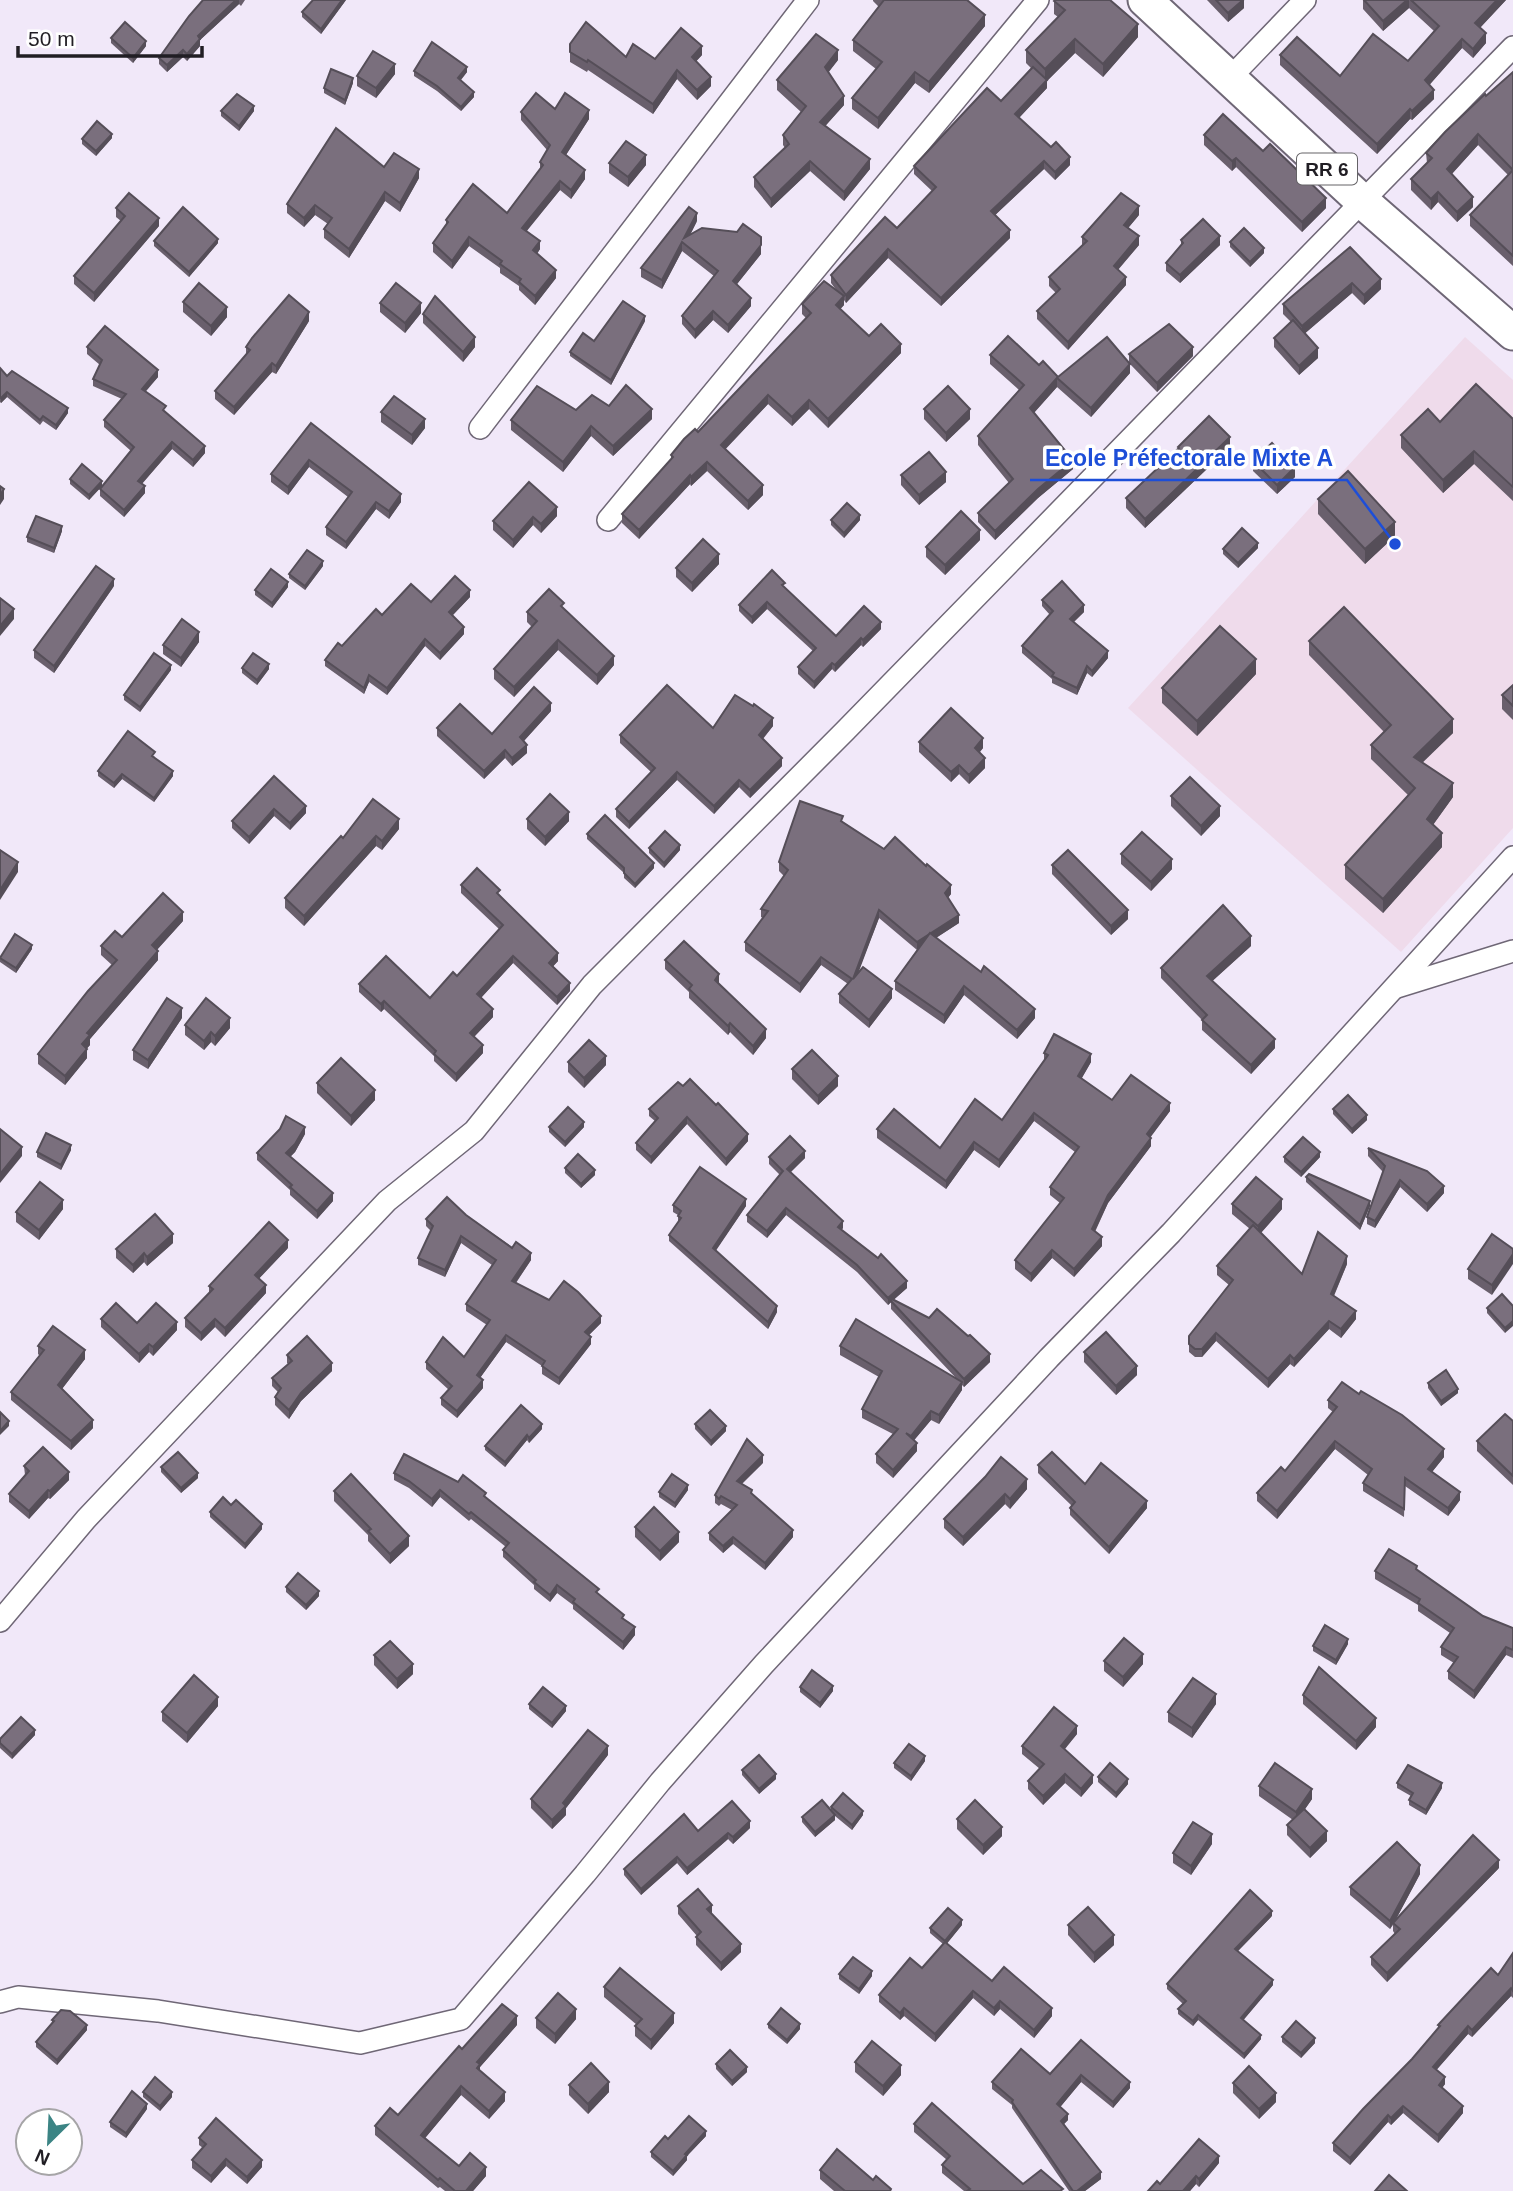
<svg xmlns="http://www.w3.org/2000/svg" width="1513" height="2191" font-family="Arial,sans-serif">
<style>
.education{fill:#efdbeb}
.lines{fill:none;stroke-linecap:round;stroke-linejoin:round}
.minor-casing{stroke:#6f6776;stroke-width:24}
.primary-casing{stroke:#6f6776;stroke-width:37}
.minor{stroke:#fff;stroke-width:21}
.primary{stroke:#fff;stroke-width:33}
.wall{fill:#695f6c}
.shaded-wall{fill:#554e58}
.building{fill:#7a6f7d;stroke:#554e58;stroke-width:2}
.labels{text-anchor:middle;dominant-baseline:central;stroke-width:7;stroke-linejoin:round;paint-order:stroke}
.shield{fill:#fff;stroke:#646266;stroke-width:2}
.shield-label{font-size:19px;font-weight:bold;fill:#211e24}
.leader{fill:none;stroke:#1d4ed8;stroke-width:2.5}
.callout-dot{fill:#1d4ed8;stroke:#fff;stroke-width:2.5}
.callout-label{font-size:23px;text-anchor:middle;font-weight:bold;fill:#1d4ed8;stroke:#fff;stroke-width:7;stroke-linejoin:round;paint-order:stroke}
</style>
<rect width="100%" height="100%" fill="#f1e8f9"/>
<polygon class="education" points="1465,337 1513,380 1513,828 1401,952 1128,708"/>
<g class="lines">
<defs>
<g id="minor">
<polyline points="1229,79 1305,0"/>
<polyline points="480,428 808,0"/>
<polyline points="608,520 1038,0"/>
<polyline points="1397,987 1513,951"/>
<polyline points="0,1621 86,1519 387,1201 474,1131 592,985 846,730 1513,47"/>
<polyline points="0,2002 18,1997 158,2011 360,2043 461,2019 585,1874 660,1782 764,1664 1049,1358 1171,1233 1513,857"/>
</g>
<polyline id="primary" points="1145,0 1363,202 1513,333"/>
</defs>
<use href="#minor" class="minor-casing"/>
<use href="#primary" class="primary-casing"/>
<use href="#minor" class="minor"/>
<use href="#primary" class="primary"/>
</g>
<g class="wall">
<polygon points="203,0 245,0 241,6 239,4 200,40 200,46 187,61 183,57 167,72 159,64 159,58"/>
<polygon points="346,0 321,34 302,17 302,12"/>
<polygon points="873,0 967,0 985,26 929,93 915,83 878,129 852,109 852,98 876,69 853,51 853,40 879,7 873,1"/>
<polygon points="1207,0 1244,0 1244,8 1228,22"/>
<polygon points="1363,0 1506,0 1480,28 1486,43 1473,58 1462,48 1429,85 1434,99 1412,120 1410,119 1377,154 1280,65 1280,55 1340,76 1408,61 1434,31 1409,8 1383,31 1363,9"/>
<polygon points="1054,1 1138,37 1103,77 1075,53 1047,81 1047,88 1019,118 1070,165 1055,180 1044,169 995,215 1010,238 941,306 888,258 846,303 844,300 844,305 840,309 869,336 901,353 828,428 809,409 792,426 768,404 725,449 763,495 748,510 707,471 691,486 690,484 639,539 622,523 622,514 671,459 671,455 698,432 806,318 802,314 802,304 837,291 831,283 831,275 897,228 932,191 914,174 914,166 1001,101 1031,68 1026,63 1026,50 1058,17 1054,14"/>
<polygon points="111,38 146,46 133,63 111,43"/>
<polygon points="570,44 626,57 655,59 702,55 696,61 711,86 697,100 677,79 653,114 588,70 587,72 570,62"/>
<polygon points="838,60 828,72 844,105 825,126 870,169 844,201 810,171 771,208 754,187 754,177 785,148 783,145 783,135 801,112 777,90 777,80"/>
<polygon points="414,71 467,72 461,80 474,97 461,111 437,91 414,76"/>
<polygon points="1513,72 1513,266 1470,226 1470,215 1508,175 1478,145 1452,174 1473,207 1457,222 1438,202 1431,210 1411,190 1411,179 1427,163 1426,153"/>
<polygon points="395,74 376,98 357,86 357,76"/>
<polygon points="353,83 345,105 324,93 324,88"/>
<polygon points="555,109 589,119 566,155 585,179 571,199 560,190 526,231 540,249 537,254 556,278 535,305 519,290 519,286 500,273 500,268 469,246 452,269 433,252 433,243 446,225 446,220 507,213 540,169 540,162 547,150 521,120 521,112"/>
<polygon points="221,111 254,111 239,131 221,116"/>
<polygon points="1204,135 1326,208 1302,232 1236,167 1232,171 1204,145"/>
<polygon points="112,138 96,156 82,144 82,139"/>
<polygon points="609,163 646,165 628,187 609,173"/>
<polygon points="384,167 419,178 400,212 385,201 349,258 324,238 324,229 328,224 315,215 304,227 287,213 287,204"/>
<polygon points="116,208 159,226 94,302 74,284 74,276 121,221 116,217"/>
<polygon points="1139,215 1128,228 1139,245 1118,270 1126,285 1068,350 1037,319 1037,311 1056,293 1049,286 1049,277 1082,246 1082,237"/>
<polygon points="697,221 690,235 761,254 737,284 751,306 728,333 713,320 695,339 682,324 682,316 714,276 682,251 662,289 641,277 641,268"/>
<polygon points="1181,240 1220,245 1180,283 1166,271 1166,263 1181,246"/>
<polygon points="154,241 218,243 189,277 154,246"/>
<polygon points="1230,242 1264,253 1250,267 1230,247"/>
<polygon points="1350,247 1381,289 1364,305 1352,293 1305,333 1318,358 1299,375 1274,347 1274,338 1291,322 1283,314 1283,304"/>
<polygon points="183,302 227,317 211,336 183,312"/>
<polygon points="380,303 421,313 405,333 380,312"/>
<polygon points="423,314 475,347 463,362 423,323"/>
<polygon points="309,321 276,374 272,372 234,415 215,399 215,391 246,355 246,347"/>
<polygon points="645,321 611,385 570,356 570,352"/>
<polygon points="87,347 158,377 145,391 205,453 193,467 172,449 142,484 145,493 124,517 100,496 100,489 131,451 104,427 104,420 122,399 93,386 93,379 100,365 87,354"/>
<polygon points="1129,354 1193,356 1157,392 1130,364 1130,373 1091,417 1057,387 1034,413 1073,469 1038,498 995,540 978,522 978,513 1009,483 978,445 978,436 1019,390 990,364 990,355 1039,365 1058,377 1129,363"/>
<polygon points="0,368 7,376 68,413 56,430 43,421 40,425 7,397 1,403 0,402"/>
<polygon points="609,406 652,419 613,456 591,436 563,472 511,430 511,420 576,410"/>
<polygon points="924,409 970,419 946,442 924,419"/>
<polygon points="381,412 425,428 412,445 381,422"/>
<polygon points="1513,419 1513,501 1474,464 1443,493 1401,448 1401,435 1440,422"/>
<polygon points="311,423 401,502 389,519 376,509 346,549 326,535 326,527 348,497 309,467 288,495 271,482 271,474"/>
<polygon points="1178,447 1230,447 1145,528 1126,508 1126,498 1178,449"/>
<polygon points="1253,461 1295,477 1277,494 1253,471"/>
<polygon points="901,475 946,482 919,505 901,485"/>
<polygon points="70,479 102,486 89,500 70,484"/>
<polygon points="529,482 557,516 541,533 533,525 513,548 493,530 493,521"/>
<polygon points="1318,499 1395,536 1365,564 1318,514"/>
<polygon points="831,520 860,520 844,538 831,525"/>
<polygon points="62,531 54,553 27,542 27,537"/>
<polygon points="980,540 945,575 926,557 926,547"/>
<polygon points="1258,548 1238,568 1223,554 1223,549"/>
<polygon points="719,564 692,592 676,577 676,568"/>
<polygon points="323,566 305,590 289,578 289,574"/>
<polygon points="114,586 54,673 34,658 34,650"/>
<polygon points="288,587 272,608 255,595 255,590"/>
<polygon points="785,588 836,636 881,629 863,647 861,645 835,672 832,669 814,689 798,674 798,667 813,651 767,609 752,624 739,611 739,605"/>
<polygon points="470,597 452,616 464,634 440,660 425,646 387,695 369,682 364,694 325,666 325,660 382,615 431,602"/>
<polygon points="1042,600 1084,612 1074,622 1108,658 1092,677 1087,673 1077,695 1052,683 1052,679 1022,653 1022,646 1050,615 1042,606"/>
<polygon points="564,609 614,665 597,685 558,650 514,697 494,679 494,669 532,627 527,622 527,612"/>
<polygon points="1309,641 1453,733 1422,762 1453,797 1433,825 1442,847 1383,913 1345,879 1345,865 1408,795 1371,759 1371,745 1384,732 1309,655"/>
<polygon points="199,642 181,667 163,654 163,645"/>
<polygon points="242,668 269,669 257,685 242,673"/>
<polygon points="171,670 140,712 124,700 124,695"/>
<polygon points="1256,674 1197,736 1162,703 1162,688"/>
<polygon points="1513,685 1513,720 1502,709 1502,695"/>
<polygon points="551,711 524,741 527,753 512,766 505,758 484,779 437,736 437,728 492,734"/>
<polygon points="773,726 763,739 782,766 750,798 739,787 714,814 677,780 629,829 616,817 616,809 651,772 620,743 620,735 713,728"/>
<polygon points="919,742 983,748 980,752 985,768 969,784 959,774 951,782 919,752"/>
<polygon points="155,756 154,757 173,776 154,802 122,779 114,788 98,776 98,771"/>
<polygon points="274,776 306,813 290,830 274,816 249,844 232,828 232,821"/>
<polygon points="1171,796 1220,816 1201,836 1171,806"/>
<polygon points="527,819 569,821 545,846 527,829"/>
<polygon points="843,822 951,894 948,898 959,923 936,938 1035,1018 1017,1039 964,995 944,1024 895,990 895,981 917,950 879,918 858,972 892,998 869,1028 839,1003 839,994 848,984 821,965 800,993 745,951 745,942 763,918 761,917 761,909 784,876 779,871 779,862"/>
<polygon points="399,829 382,850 376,846 304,926 285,908 285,898 343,838"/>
<polygon points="587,834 654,868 635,888 624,878 624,873 587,839"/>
<polygon points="649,848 680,850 664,868 649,853"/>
<polygon points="1121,854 1172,869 1151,891 1121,864"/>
<polygon points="1052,865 1128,919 1111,935 1052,874"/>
<polygon points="461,885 500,897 558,961 553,966 570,991 557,1005 513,963 481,998 493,1017 474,1037 483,1053 456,1082 434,1061 434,1056 384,1009 381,1012 359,992 359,984 430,998 457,976 499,929 461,893"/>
<polygon points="183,921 157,950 158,960 90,1039 90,1045 87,1048 87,1058 65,1085 38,1064 38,1054 112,965 101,955 101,946 122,937"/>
<polygon points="1251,946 1212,981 1275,1048 1251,1074 1202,1030 1202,1020 1161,978 1161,968"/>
<polygon points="32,949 16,973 0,962 0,958"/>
<polygon points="665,960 719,983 718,984 766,1038 753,1055 730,1032 728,1035 689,998 689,992 665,969"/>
<polygon points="182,1018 148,1069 133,1060 133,1050"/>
<polygon points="185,1025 230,1028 215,1046 211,1042 204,1050 185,1035"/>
<polygon points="1044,1053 1091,1062 1081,1079 1112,1100 1170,1111 1150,1137 1151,1146 1108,1203 1095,1232 1102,1246 1074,1277 1052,1258 1031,1282 1015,1269 1015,1260 1060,1203 1050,1195 1050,1187 1075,1152 1034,1121 999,1168 974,1150 946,1189 877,1138 877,1129 940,1148 1002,1120 1044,1061"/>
<polygon points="568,1062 606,1065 584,1088 568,1072"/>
<polygon points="792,1069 838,1086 818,1105 792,1079"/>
<polygon points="678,1082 748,1141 726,1166 687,1124 651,1164 636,1150 636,1143 655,1121 649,1116 649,1109"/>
<polygon points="317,1083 375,1100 351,1126 317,1093"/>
<polygon points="1333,1109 1367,1120 1352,1134 1333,1114"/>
<polygon points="549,1127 584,1127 565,1147 549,1132"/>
<polygon points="305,1134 295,1152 290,1157 333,1201 317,1219 290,1195 290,1190 257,1160 257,1153"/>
<polygon points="1368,1148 1444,1193 1427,1212 1400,1187 1375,1228 1367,1224 1367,1217 1383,1172 1368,1156"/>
<polygon points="71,1150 61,1170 37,1157 37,1152"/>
<polygon points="769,1157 805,1158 790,1172 843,1228 841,1230 907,1288 893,1300 990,1362 964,1387 962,1385 962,1390 939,1424 931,1420 914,1440 917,1451 893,1478 876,1463 876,1454 893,1434 862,1418 862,1409 879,1377 840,1355 840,1346 955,1377 891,1309 891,1302 888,1305 857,1272 786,1215 767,1238 747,1222 747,1215 780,1175 769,1164"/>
<polygon points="1284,1157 1320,1157 1301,1177 1284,1162"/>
<polygon points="565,1168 595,1175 581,1188 565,1173"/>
<polygon points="1306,1177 1370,1206 1360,1230 1306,1182"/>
<polygon points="1232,1204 1282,1209 1261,1233 1302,1274 1347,1264 1334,1296 1356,1319 1341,1338 1329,1329 1294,1367 1290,1364 1268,1388 1216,1341 1202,1357 1195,1357 1189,1352 1189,1336 1229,1285 1217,1275 1217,1266 1250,1229 1232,1214"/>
<polygon points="673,1205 746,1206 715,1251 777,1312 768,1329 669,1241 669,1235 678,1222 678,1215 673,1212"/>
<polygon points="63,1209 39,1240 16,1222 16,1212"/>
<polygon points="466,1215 531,1260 516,1283 549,1300 601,1323 589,1335 591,1344 559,1385 542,1374 542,1366 506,1342 480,1378 483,1388 457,1418 441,1405 441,1398 449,1390 426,1369 426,1362 464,1357 487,1325 466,1311 466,1304 492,1265 461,1243 445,1277 418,1265 418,1258 431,1231 426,1226 426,1219"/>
<polygon points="1492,1234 1492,1295 1468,1279 1468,1269"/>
<polygon points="173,1243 147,1266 144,1262 133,1273 116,1258 116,1249"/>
<polygon points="288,1248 259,1278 266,1293 225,1337 215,1327 201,1341 185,1327 185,1318 209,1293 209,1286"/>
<polygon points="1513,1306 1505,1333 1487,1313 1487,1308"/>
<polygon points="101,1319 137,1323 177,1330 153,1356 149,1352 139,1363 101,1327"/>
<polygon points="38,1346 85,1359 62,1389 93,1428 71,1450 11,1400 11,1392 40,1356 38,1354"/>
<polygon points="1084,1352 1137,1375 1116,1395 1084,1362"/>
<polygon points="287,1355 332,1371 301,1401 289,1419 275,1405 275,1397 278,1392 272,1386 272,1378 288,1364 287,1363"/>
<polygon points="1428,1383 1458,1393 1441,1406 1428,1388"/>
<polygon points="1328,1400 1444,1457 1432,1472 1460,1500 1448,1516 1405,1486 1404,1517 1363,1491 1363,1483 1368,1475 1335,1449 1277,1519 1257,1501 1257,1493 1285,1471 1333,1412 1328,1408"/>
<polygon points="1513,1421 1513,1485 1477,1451 1477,1441"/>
<polygon points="695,1424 726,1431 711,1446 695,1429"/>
<polygon points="542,1429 529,1443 527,1440 505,1467 485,1450 485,1446"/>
<polygon points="763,1463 742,1484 793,1537 765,1570 733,1544 723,1553 709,1540 709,1533 732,1510 721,1504 719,1506 715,1503 715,1495"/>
<polygon points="1038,1465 1147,1508 1109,1554 1070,1515 1070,1508 1072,1506 1038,1473"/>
<polygon points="24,1466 69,1480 50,1499 48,1498 29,1519 9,1502 9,1494 25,1475"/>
<polygon points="161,1467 198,1478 181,1493 161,1472"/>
<polygon points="394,1473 486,1498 599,1594 624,1619 635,1635 623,1650 573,1609 573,1605 557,1593 550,1602 534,1589 534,1585 503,1557 503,1550 506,1547 471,1519 469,1521 440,1497 432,1507 409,1488 394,1480"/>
<polygon points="985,1477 1027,1489 1010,1509 1005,1504 963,1546 944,1528 944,1519"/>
<polygon points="688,1490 675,1508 659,1497 659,1492"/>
<polygon points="334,1491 409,1546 390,1564 368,1541 368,1535 334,1501"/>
<polygon points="210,1512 262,1529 245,1549 210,1517"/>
<polygon points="635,1527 679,1542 660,1561 635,1537"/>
<polygon points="1417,1570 1483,1616 1513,1628 1513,1658 1506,1655 1474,1699 1448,1679 1448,1671 1454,1663 1441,1655 1441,1647 1450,1633 1418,1611 1418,1605 1375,1579 1375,1571"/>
<polygon points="286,1587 319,1596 306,1610 286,1592"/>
<polygon points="1348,1644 1336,1665 1313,1651 1313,1646"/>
<polygon points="374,1655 413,1674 397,1689 374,1665"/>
<polygon points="1104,1661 1143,1664 1123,1687 1104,1671"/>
<polygon points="800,1687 833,1691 820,1708 800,1692"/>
<polygon points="1303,1695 1376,1727 1356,1750 1303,1704"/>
<polygon points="529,1704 566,1711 552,1728 529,1709"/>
<polygon points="1216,1704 1192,1738 1168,1722 1168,1712"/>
<polygon points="218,1706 187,1743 162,1721 162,1712"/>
<polygon points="1077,1734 1064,1749 1093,1783 1081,1797 1065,1783 1043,1805 1028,1789 1028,1781 1040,1769 1022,1754 1022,1746"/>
<polygon points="35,1735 12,1759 0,1748 0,1739"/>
<polygon points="608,1755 566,1808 566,1815 552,1829 531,1808 531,1799"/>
<polygon points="925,1761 911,1781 894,1768 894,1763"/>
<polygon points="742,1770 776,1779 759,1794 742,1775"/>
<polygon points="1098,1777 1128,1784 1116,1798 1098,1782"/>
<polygon points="1397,1783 1442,1788 1426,1815 1409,1805 1409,1800 1411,1796 1397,1788"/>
<polygon points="1259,1786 1312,1799 1305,1809 1327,1841 1310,1858 1287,1835 1287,1825 1293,1820 1259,1796"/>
<polygon points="831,1807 863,1815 852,1830 835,1816 835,1820 815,1837 802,1822 802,1817 831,1810"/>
<polygon points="957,1819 1002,1836 983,1855 957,1829"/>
<polygon points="750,1828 733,1844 728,1839 687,1875 677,1863 641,1895 624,1875 624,1869 698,1831"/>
<polygon points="1212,1844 1191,1875 1173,1863 1173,1853"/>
<polygon points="1499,1868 1387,1982 1371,1965 1371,1957 1395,1934 1393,1931 1393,1925 1390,1929 1350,1895 1350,1887 1420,1874 1396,1919"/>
<polygon points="678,1906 712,1913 711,1914 741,1952 721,1971 696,1945 696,1937 697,1936 678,1914"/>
<polygon points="1272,1916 1238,1951 1273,1985 1243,2020 1261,2039 1244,2059 1198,2020 1193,2026 1178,2014 1178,2009 1183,2004 1167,1989 1167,1984"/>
<polygon points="962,1925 947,1943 992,1981 1052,2016 1034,2038 1000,2009 994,2016 973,1998 935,2042 904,2016 900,2020 879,2002 879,1995 922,1968 943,1944 930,1933 930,1928"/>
<polygon points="1068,1925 1114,1945 1094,1963 1068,1935"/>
<polygon points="1513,1953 1513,1998 1511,1996 1472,2037 1468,2034 1436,2070 1445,2084 1442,2088 1463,2113 1438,2143 1403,2113 1391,2125 1388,2122 1350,2165 1333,2151 1333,2143 1412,2059 1438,2029 1438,2025 1498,1975"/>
<polygon points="839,1974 872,1976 859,1994 839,1979"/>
<polygon points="604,1987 674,2023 651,2050 635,2036 635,2026 637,2025 604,1997"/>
<polygon points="536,2018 576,2019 555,2044 536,2028"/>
<polygon points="52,2020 87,2030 57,2065 36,2047 36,2042 52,2023"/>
<polygon points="768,2024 800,2029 787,2044 768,2028"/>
<polygon points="517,2025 480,2067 480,2071 505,2101 489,2119 461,2095 425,2138 459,2166 486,2176 473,2191 445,2191 440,2187 438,2188 375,2135 375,2126 398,2115 462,2049"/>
<polygon points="1282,2037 1315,2043 1301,2058 1282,2042"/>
<polygon points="1081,2040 1130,2088 1113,2108 1081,2082 1060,2107 1068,2120 1064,2124 1101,2179 1085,2191 1069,2191 1012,2108 1012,2105 992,2089 992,2082 1050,2074"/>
<polygon points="855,2062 901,2075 883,2096 855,2072"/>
<polygon points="716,2064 747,2072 732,2086 716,2069"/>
<polygon points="1233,2083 1276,2102 1259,2119 1233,2093"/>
<polygon points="569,2085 609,2092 588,2114 569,2095"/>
<polygon points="143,2092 172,2097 160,2111 143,2097"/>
<polygon points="147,2109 126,2138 110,2127 110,2122"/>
<polygon points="914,2124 1023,2184 1063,2191 964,2191 942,2173 942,2165 947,2160 914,2132"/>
<polygon points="706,2136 687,2156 687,2160 673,2176 651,2157 651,2152 668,2139"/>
<polygon points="199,2138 262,2167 247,2184 226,2166 211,2183 192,2168 192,2160 203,2148 199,2145"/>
<polygon points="1219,2163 1199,2187 1196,2184 1190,2191 1148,2191 1160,2184"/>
<polygon points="820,2170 873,2180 891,2191 834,2191 820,2179"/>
</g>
<g class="shaded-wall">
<polygon points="236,0 239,0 239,4 200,40 200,46 187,61 187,54 198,36"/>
<polygon points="342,0 346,0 321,34 321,29"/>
<polygon points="1243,0 1244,0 1244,8 1228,22 1228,13"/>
<polygon points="1407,0 1409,0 1409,8 1383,31 1383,21"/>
<polygon points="1497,0 1506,0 1475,33 1475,23"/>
<polygon points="985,15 985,26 929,93 929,82"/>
<polygon points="1138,24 1138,37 1103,77 1103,64"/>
<polygon points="1486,33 1486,43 1473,58 1473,49"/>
<polygon points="1075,39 1075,53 1047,81 1047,88 1015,122 1015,114 1045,82 1045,69"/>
<polygon points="1462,39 1462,48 1425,90 1425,80"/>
<polygon points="146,41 146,46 133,63 133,58"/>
<polygon points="702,46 702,55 692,66 692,57"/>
<polygon points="183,50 183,57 167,72 167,65"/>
<polygon points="838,50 838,60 825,77 825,67"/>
<polygon points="395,64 395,74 376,98 376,88"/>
<polygon points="467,67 467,72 458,83 458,78"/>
<polygon points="677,70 677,79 653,114 653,104"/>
<polygon points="915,72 915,83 878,129 878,118"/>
<polygon points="711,77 711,86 697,100 697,90"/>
<polygon points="353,78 353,83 345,105 345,100"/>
<polygon points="1434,90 1434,99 1412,120 1412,111"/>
<polygon points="474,92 474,97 461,111 461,107"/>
<polygon points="844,96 844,105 820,132 820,122"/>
<polygon points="254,106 254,111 239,131 239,126"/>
<polygon points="1410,109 1410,119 1377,154 1377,144"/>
<polygon points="589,110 589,119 562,161 562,152"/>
<polygon points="112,134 112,138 96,156 96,151"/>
<polygon points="1478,134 1478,145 1447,179 1447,169"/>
<polygon points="646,155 646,165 628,187 628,177"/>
<polygon points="1070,157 1070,165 1055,180 1055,172"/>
<polygon points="1236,158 1236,167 1232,171 1232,161"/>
<polygon points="870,159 870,169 844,201 844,192"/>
<polygon points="810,161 810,171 771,208 771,199"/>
<polygon points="1044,161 1044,169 991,219 991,211"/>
<polygon points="419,169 419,178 400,212 400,203"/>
<polygon points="585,170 585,179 571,199 571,190"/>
<polygon points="560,181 560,190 522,237 522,228"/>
<polygon points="385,192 385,201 349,258 349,249"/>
<polygon points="1438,192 1438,202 1431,210 1431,199"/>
<polygon points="1473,197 1473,207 1457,222 1457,212"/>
<polygon points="1326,198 1326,208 1302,232 1302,222"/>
<polygon points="315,205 315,215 304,227 304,218"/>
<polygon points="1139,206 1139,215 1124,233 1124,225"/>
<polygon points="697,213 697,221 685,245 684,238"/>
<polygon points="159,218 159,226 94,302 94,293"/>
<polygon points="1010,230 1010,238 941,306 941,298"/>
<polygon points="1139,236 1139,245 1114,274 1114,266"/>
<polygon points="1220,236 1220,245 1180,283 1180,275"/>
<polygon points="469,237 469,246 452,269 452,261"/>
<polygon points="218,239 218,243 189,277 189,272"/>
<polygon points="540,241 540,249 533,259 533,250"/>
<polygon points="682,242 682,251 662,289 662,280"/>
<polygon points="761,245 761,254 733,289 733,281"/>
<polygon points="1264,248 1264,253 1250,267 1250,262"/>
<polygon points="888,249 888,258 846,303 846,295"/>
<polygon points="556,270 556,278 535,305 535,296"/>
<polygon points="1126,277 1126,285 1068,350 1068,342"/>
<polygon points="1381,279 1381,289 1364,305 1364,295"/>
<polygon points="1352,283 1352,293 1302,336 1302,326"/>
<polygon points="844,296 844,305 836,314 836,305"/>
<polygon points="751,298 751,306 728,333 728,325"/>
<polygon points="421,303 421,313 405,333 405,323"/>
<polygon points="227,307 227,317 211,336 211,326"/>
<polygon points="713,311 713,320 695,339 695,330"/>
<polygon points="309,312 309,321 276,374 276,366"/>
<polygon points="645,316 645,321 611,385 611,380"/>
<polygon points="475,337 475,347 463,362 463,352"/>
<polygon points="901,344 901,353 828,428 828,419"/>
<polygon points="1193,347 1193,356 1157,392 1157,383"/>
<polygon points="1318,348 1318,358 1299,375 1299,366"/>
<polygon points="272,363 272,372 234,415 234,407"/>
<polygon points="1130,364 1130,373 1091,417 1091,408"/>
<polygon points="158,370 158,377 142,396 142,389"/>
<polygon points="1057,378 1057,387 1030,417 1030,408"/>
<polygon points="7,392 7,397 1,403 1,398"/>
<polygon points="768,395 768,404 721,454 721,445"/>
<polygon points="809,400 809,409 792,426 792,417"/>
<polygon points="68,408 68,413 56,430 56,425"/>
<polygon points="652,409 652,419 613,456 613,446"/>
<polygon points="970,409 970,419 946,442 946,433"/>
<polygon points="425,419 425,428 412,445 412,435"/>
<polygon points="591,426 591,436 563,472 563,462"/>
<polygon points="1230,437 1230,447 1145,528 1145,519"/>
<polygon points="172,442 172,449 138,488 138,481"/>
<polygon points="205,446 205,453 193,467 193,460"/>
<polygon points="1474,451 1474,464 1443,493 1443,480"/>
<polygon points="309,460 309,467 288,495 288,487"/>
<polygon points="1073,460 1073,469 1038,498 995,540 995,531 1038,489"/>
<polygon points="707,462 707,471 691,486 691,477"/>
<polygon points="1295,467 1295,477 1277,494 1277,485"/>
<polygon points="946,472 946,482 919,505 919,495"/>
<polygon points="690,475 690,484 639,539 639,530"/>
<polygon points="102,481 102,486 89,500 89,495"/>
<polygon points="763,485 763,495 748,510 748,501"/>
<polygon points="145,486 145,493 124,517 124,510"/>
<polygon points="4,489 4,499 0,505 0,495"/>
<polygon points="401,494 401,502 389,519 389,511"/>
<polygon points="376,502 376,509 346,549 346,542"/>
<polygon points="557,507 557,516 541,533 541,524"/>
<polygon points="860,515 860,520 844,538 844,533"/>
<polygon points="533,517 533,525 513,548 513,540"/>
<polygon points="1395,522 1395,536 1365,564 1365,549"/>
<polygon points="62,526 62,531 54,553 54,548"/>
<polygon points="980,530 980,540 945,575 945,565"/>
<polygon points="1258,543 1258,548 1238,568 1238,563"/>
<polygon points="719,554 719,564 692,592 692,583"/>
<polygon points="323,561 323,566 305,590 305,586"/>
<polygon points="114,579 114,586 54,673 54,666"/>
<polygon points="288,582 288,587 272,608 272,603"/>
<polygon points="470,590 470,597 449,619 449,612"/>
<polygon points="767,602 767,609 752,624 752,617"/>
<polygon points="1084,605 1084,612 1070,625 1070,619"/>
<polygon points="14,609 14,619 0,636 0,626"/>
<polygon points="881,622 881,629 863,647 863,640"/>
<polygon points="464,627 464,634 440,660 440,653"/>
<polygon points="199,632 199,642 181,667 181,658"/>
<polygon points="861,638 861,645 835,672 835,665"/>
<polygon points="425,639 425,646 387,695 387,688"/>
<polygon points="558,640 558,650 514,697 514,687"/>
<polygon points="1108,651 1108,658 1092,677 1092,671"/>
<polygon points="614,656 614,665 597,685 597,675"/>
<polygon points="1256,659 1256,674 1197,736 1197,721"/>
<polygon points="832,663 832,669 814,689 814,682"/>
<polygon points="269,664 269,669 257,685 257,680"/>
<polygon points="171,665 171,670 140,712 140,707"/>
<polygon points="1087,666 1087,673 1077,695 1077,688"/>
<polygon points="369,675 369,682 364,694 364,688"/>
<polygon points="551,703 551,711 520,745 520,737"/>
<polygon points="773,718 773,726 759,743 759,735"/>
<polygon points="1453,719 1453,733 1414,771 1414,757"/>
<polygon points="983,738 983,748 975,757 975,748"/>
<polygon points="527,745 527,753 512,766 512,758"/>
<polygon points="505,750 505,758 484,779 484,771"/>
<polygon points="782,758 782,766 750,798 750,790"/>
<polygon points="985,758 985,768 969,784 969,775"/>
<polygon points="959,765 959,774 951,782 951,772"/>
<polygon points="173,771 173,776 154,802 154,798"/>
<polygon points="677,772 677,780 629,829 629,822"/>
<polygon points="122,774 122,779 114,788 114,783"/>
<polygon points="739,780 739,787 714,814 714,806"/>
<polygon points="1453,783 1453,797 1427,833 1427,819"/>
<polygon points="306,806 306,813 290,830 290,823"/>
<polygon points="1220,806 1220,816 1201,836 1201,826"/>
<polygon points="274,809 274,816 249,844 249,837"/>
<polygon points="569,812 569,821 545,846 545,837"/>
<polygon points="399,819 399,829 382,850 382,841"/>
<polygon points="1442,833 1442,847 1383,913 1383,899"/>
<polygon points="376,836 376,846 304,926 304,916"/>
<polygon points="680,845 680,850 664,868 664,863"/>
<polygon points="1172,859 1172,869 1151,891 1151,882"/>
<polygon points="18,862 18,872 0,900 0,890"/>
<polygon points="654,863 654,868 635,888 635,884"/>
<polygon points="951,885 951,894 945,901 945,893"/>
<polygon points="879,910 879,918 853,987 853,979"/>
<polygon points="1128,910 1128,919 1111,935 1111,926"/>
<polygon points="183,912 183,921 152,955 152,945"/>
<polygon points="959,915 959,923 917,950 917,942"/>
<polygon points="1251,936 1251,946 1207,986 1207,976"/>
<polygon points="32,945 32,949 16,973 16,968"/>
<polygon points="158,951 158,960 90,1039 90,1045 82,1054 82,1044 87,1033"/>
<polygon points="558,953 558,961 549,971 549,963"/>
<polygon points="513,956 513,963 477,1002 477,994"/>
<polygon points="821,957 821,965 800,993 800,984"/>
<polygon points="719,974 719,983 715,989 715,980"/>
<polygon points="570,983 570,991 557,1005 557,997"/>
<polygon points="964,986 964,995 944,1024 944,1015"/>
<polygon points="892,989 892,998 869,1028 869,1020"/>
<polygon points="384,1001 384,1009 381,1012 381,1004"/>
<polygon points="182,1008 182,1018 148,1069 148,1060"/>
<polygon points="493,1009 493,1017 470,1041 470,1033"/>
<polygon points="1035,1009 1035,1018 1017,1039 1017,1030"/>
<polygon points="230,1018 230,1028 215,1046 215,1036"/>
<polygon points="730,1023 730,1032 728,1035 728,1026"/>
<polygon points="766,1029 766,1038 753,1055 753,1046"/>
<polygon points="211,1032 211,1042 204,1050 204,1041"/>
<polygon points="1275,1039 1275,1048 1251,1074 1251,1065"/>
<polygon points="483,1045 483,1053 456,1082 456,1074"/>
<polygon points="87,1049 87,1058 65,1085 65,1076"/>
<polygon points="1091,1054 1091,1062 1078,1085 1078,1076"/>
<polygon points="606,1056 606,1065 584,1088 584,1078"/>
<polygon points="838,1076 838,1086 818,1105 818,1096"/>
<polygon points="375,1090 375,1100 351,1126 351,1116"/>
<polygon points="1170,1103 1170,1111 1147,1142 1147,1134"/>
<polygon points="1034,1113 1034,1121 999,1168 999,1160"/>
<polygon points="1367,1115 1367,1120 1352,1134 1352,1129"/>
<polygon points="687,1117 687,1124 651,1164 651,1157"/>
<polygon points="584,1122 584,1127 565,1147 565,1142"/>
<polygon points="305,1127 305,1134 295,1152 286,1161 286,1153"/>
<polygon points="748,1134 748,1141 726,1166 726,1159"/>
<polygon points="1151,1138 1151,1146 1108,1203 1092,1237 1092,1229 1108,1195"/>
<polygon points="974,1142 974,1150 946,1189 946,1181"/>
<polygon points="71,1145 71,1150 61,1170 61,1165"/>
<polygon points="22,1147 22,1156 0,1183 0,1174"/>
<polygon points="805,1151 805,1158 787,1176 787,1169"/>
<polygon points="1320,1152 1320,1157 1301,1177 1301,1172"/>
<polygon points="595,1170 595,1175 581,1188 581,1184"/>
<polygon points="1400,1180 1400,1187 1375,1228 1375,1221"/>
<polygon points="1444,1186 1444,1193 1427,1212 1427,1204"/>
<polygon points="333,1193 333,1201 317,1219 317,1211"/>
<polygon points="746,1199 746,1206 713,1255 713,1248"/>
<polygon points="1282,1199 1282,1209 1258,1236 1258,1226"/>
<polygon points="63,1200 63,1209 39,1240 39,1230"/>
<polygon points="1370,1201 1370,1206 1360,1230 1360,1225"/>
<polygon points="786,1208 786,1215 767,1238 767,1231"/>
<polygon points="843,1221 843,1228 838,1234 838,1227"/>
<polygon points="173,1234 173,1243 147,1266 147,1257"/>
<polygon points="461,1236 461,1243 445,1277 445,1270"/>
<polygon points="1102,1237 1102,1246 1074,1277 1074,1269"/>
<polygon points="288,1240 288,1248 255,1283 255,1275"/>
<polygon points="1052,1250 1052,1258 1031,1282 1031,1274"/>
<polygon points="144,1253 144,1262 133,1273 133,1265"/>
<polygon points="531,1253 531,1260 512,1288 512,1281"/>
<polygon points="1513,1254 1513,1264 1492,1295 1492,1285"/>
<polygon points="1347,1256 1347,1264 1331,1302 1331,1294"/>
<polygon points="907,1281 907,1288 888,1305 888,1298"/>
<polygon points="266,1285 266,1293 225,1337 225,1328"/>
<polygon points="777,1306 777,1312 768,1329 768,1322"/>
<polygon points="1356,1311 1356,1319 1341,1338 1341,1329"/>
<polygon points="601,1316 601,1323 585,1339 585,1332"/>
<polygon points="215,1319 215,1327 201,1341 201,1333"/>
<polygon points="1329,1321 1329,1329 1294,1367 1294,1359"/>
<polygon points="1513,1321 1513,1326 1505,1333 1505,1328"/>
<polygon points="177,1322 177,1330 153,1356 153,1347"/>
<polygon points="1216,1333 1216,1341 1202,1357 1202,1349"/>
<polygon points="506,1335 506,1342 477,1382 477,1375"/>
<polygon points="591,1337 591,1344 559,1385 559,1378"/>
<polygon points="149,1344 149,1352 139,1363 139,1354"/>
<polygon points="85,1350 85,1359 58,1394 58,1385"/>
<polygon points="990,1354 990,1362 964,1387 964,1379"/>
<polygon points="1290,1355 1290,1364 1268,1388 1268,1379"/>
<polygon points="332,1363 332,1371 301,1401 289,1419 289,1410 301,1393"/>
<polygon points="1137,1366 1137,1375 1116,1395 1116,1386"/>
<polygon points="483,1380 483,1388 457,1418 457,1411"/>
<polygon points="962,1382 962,1390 939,1424 939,1415"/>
<polygon points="1458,1389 1458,1393 1441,1406 1441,1401"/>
<polygon points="931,1411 931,1420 911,1444 911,1436"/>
<polygon points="93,1420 93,1428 71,1450 71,1441"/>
<polygon points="9,1421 9,1426 0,1435 0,1431"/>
<polygon points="542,1424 542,1429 529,1443 529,1438"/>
<polygon points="726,1426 726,1431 711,1446 711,1441"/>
<polygon points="527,1435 527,1440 505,1467 505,1462"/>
<polygon points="1335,1441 1335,1449 1277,1519 1277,1511"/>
<polygon points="917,1443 917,1451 893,1478 893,1470"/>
<polygon points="1444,1449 1444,1457 1428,1477 1428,1469"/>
<polygon points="763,1455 763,1463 737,1488 737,1481"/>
<polygon points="69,1472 69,1480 50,1499 50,1491"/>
<polygon points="198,1473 198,1478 181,1493 181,1488"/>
<polygon points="1027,1479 1027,1489 1010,1509 1010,1499"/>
<polygon points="688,1485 688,1490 675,1508 675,1503"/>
<polygon points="48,1490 48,1498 29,1519 29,1511"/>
<polygon points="440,1490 440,1497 432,1507 432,1499"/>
<polygon points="1460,1492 1460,1500 1448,1516 1448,1508"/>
<polygon points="1005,1494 1005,1504 963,1546 963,1537"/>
<polygon points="1147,1501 1147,1508 1109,1554 1109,1547"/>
<polygon points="262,1524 262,1529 245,1549 245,1544"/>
<polygon points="793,1530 793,1537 765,1570 765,1563"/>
<polygon points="679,1532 679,1542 660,1561 660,1551"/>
<polygon points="409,1536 409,1546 390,1564 390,1554"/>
<polygon points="733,1537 733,1544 723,1553 723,1546"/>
<polygon points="557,1585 557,1593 550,1602 550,1595"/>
<polygon points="319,1591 319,1596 306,1610 306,1605"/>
<polygon points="635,1627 635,1635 623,1650 623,1642"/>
<polygon points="1348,1639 1348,1644 1336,1665 1336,1660"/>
<polygon points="1506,1647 1506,1655 1474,1699 1474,1691"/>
<polygon points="1143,1654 1143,1664 1123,1687 1123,1677"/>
<polygon points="413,1664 413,1674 397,1689 397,1679"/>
<polygon points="833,1686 833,1691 820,1708 820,1703"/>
<polygon points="1216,1694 1216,1704 1192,1738 1192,1728"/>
<polygon points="218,1697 218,1706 187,1743 187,1733"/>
<polygon points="566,1706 566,1711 552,1728 552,1723"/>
<polygon points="1376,1718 1376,1727 1356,1750 1356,1741"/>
<polygon points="1077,1726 1077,1734 1061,1754 1061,1746"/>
<polygon points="35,1730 35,1735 12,1759 12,1754"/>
<polygon points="608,1746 608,1755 566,1808 566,1815 552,1829 552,1820 563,1803"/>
<polygon points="925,1756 925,1761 911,1781 911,1776"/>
<polygon points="776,1774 776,1779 759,1794 759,1789"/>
<polygon points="1065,1774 1065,1783 1043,1805 1043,1796"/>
<polygon points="1093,1775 1093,1783 1081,1797 1081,1789"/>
<polygon points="1128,1779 1128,1784 1116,1798 1116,1793"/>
<polygon points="1442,1783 1442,1788 1426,1815 1426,1810"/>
<polygon points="1312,1789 1312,1799 1296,1822 1296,1812"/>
<polygon points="863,1811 863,1815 852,1830 852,1825"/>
<polygon points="835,1815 835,1820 815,1837 815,1832"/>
<polygon points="750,1821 750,1828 733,1844 733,1837"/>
<polygon points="1002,1827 1002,1836 983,1855 983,1845"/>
<polygon points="1327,1831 1327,1841 1310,1858 1310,1848"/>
<polygon points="728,1833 728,1839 687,1875 687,1868"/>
<polygon points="1212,1834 1212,1844 1191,1875 1191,1866"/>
<polygon points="677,1857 677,1863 641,1895 641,1889"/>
<polygon points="1499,1860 1499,1868 1387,1982 1387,1973"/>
<polygon points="1420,1865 1420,1874 1394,1923 1393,1923 1390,1929 1390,1921"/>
<polygon points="712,1905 712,1913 707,1917 707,1909"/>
<polygon points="1272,1911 1272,1916 1235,1954 1235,1949"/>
<polygon points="962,1920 962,1925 945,1946 945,1941"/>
<polygon points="1114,1935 1114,1945 1094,1963 1094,1953"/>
<polygon points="741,1944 741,1952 721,1971 721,1963"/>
<polygon points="872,1971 872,1976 859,1994 859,1989"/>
<polygon points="1273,1980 1273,1985 1241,2023 1241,2018"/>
<polygon points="1511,1988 1511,1996 1472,2037 1472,2030"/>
<polygon points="973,1991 973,1998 935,2042 935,2034"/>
<polygon points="1000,2001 1000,2009 994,2016 994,2008"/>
<polygon points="904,2008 904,2016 900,2020 900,2013"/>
<polygon points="1052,2008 1052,2016 1034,2038 1034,2030"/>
<polygon points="576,2009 576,2019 555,2044 555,2034"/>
<polygon points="674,2013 674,2023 651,2050 651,2040"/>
<polygon points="1198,2015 1198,2020 1193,2026 1193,2021"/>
<polygon points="517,2016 517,2025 480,2067 480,2073 477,2077 477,2062"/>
<polygon points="800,2024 800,2029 787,2044 787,2040"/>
<polygon points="87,2025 87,2030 57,2065 57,2060"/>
<polygon points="1468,2026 1468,2034 1433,2074 1433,2067"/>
<polygon points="1261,2035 1261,2039 1244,2059 1244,2054"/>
<polygon points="1315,2038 1315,2043 1301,2058 1301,2053"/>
<polygon points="901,2065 901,2075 883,2096 883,2086"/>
<polygon points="747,2067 747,2072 732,2086 732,2081"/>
<polygon points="1081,2075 1081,2082 1057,2111 1057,2104"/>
<polygon points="1445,2077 1445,2084 1439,2092 1439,2085"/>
<polygon points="609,2082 609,2092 588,2114 588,2104"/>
<polygon points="1130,2082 1130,2088 1113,2108 1113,2102"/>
<polygon points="461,2086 461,2095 421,2143 421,2135"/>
<polygon points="172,2092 172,2097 160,2111 160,2106"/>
<polygon points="505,2092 505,2101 489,2119 489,2111"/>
<polygon points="1276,2093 1276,2102 1259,2119 1259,2109"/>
<polygon points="147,2104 147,2109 126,2138 126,2133"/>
<polygon points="1403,2106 1403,2113 1391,2125 1391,2118"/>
<polygon points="1463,2106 1463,2113 1438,2143 1438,2135"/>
<polygon points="1068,2114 1068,2120 1061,2127 1061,2121"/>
<polygon points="1388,2115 1388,2122 1350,2165 1350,2158"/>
<polygon points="706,2131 706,2136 687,2156 687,2160 673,2176 673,2171 685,2154"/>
<polygon points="1219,2156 1219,2163 1199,2187 1199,2179"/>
<polygon points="226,2159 226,2166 211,2183 211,2176"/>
<polygon points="262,2160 262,2167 247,2184 247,2177"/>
<polygon points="486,2167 486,2176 473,2191 466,2191"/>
<polygon points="1101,2172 1101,2179 1085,2191 1077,2191"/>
<polygon points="1196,2176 1196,2184 1190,2191 1183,2191"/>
</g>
<g class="building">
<polygon points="203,0 236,0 198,36 200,39 187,54 183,50 167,65 159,58 189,16"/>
<polygon points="313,0 342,0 321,29 302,12"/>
<polygon points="884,0 967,0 985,15 929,82 915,72 878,118 852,98 882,62 853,40"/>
<polygon points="1055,0 1110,0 1138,24 1103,64 1075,39 1045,69 1026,50 1065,10 1054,1"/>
<polygon points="1216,0 1243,0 1228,13"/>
<polygon points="1364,0 1407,0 1383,21"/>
<polygon points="1411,0 1497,0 1475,23 1486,33 1473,49 1462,39 1425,80 1434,90 1412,111 1410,109 1377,144 1280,55 1297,37 1340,76 1373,34 1408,61 1439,26"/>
<polygon points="125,22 146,41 133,58 111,38"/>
<polygon points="586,22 626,57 633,44 655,59 681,28 702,46 692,57 711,77 697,90 677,70 653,104 588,60 587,62 570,52 570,44"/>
<polygon points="816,34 838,50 825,67 844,96 820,122 870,159 844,192 810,161 771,199 754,177 789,144 783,135 806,106 777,80"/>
<polygon points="432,42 467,67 458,78 474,92 461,107 437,86 414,71"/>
<polygon points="373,51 395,64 376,88 357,76"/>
<polygon points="1033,67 1047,80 1015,114 1051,147 1056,142 1070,157 1055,172 1044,161 991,211 1010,230 941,298 888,249 846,295 831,275 885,217 897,228 936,187 914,166 987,88 1001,101"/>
<polygon points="331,69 353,78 345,100 324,88"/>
<polygon points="1513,72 1513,256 1470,215 1513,170 1478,134 1447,169 1473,197 1457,212 1438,192 1431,199 1411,179 1432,158 1426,153 1445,132 1485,94 1486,96"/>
<polygon points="536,93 555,109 565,93 589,110 562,152 585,170 571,190 560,181 522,228 540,241 533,250 556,270 535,296 519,282 521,279 500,264 502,261 469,237 452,261 433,243 448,222 446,220 473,184 507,213 543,165 540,162 550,145 521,112"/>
<polygon points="237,94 254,106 239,126 221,111"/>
<polygon points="1223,114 1263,151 1270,144 1326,198 1302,222 1236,158 1232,161 1204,135"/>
<polygon points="97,121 112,134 96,151 82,139"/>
<polygon points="336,128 384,167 394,153 419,169 400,203 385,192 349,249 324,229 332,218 315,205 304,218 287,204"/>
<polygon points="626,141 646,155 628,177 609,163"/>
<polygon points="129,193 159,218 94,293 74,276 125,216 116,208"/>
<polygon points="1121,193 1139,206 1124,225 1139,236 1114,266 1126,277 1068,342 1037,311 1060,289 1049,277 1087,241 1082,237"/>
<polygon points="183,207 218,239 189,272 154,241"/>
<polygon points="689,207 697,213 684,238 702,228 737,232 743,224 761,237 761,245 733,281 751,298 728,325 713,311 695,330 682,316 718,271 682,242 662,280 641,268"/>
<polygon points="1203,219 1220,236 1180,275 1166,263 1183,243 1181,240"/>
<polygon points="1244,228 1264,248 1250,262 1230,242"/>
<polygon points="1350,247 1381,279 1364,295 1352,283 1302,326 1283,304"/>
<polygon points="824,281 844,296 836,305 869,336 881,324 901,344 828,419 809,400 792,417 768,395 721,445 763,485 748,501 707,462 691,477 690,475 639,530 622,514 673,457 671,455 684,439 695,429 698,432 811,313 802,304"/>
<polygon points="199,283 227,307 211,326 183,302"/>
<polygon points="396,283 421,303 405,323 380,303"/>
<polygon points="289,295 309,312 276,366 272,363 234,407 215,391 250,350 246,347 252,338"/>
<polygon points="435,296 475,337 463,352 423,314"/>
<polygon points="623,301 645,316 611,380 570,352 583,333 594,341"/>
<polygon points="1293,320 1318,348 1299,366 1274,338"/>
<polygon points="1169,324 1193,347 1157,383 1129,354"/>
<polygon points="105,326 158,370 142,389 166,406 163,410 205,446 193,460 172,442 138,481 145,486 124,510 100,489 134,447 104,420 126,394 93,379 102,360 87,347"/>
<polygon points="1008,336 1039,365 1043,361 1058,377 1107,337 1130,364 1091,408 1057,378 1030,408 1073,460 1038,489 995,531 978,513 1013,479 978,436 1024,385 990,355"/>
<polygon points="0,368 7,376 12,371 68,408 56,425 43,416 40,420 7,392 1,398 0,397"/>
<polygon points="1476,384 1513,419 1513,487 1474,451 1443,480 1401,435 1428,409 1440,422"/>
<polygon points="626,385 652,409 613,446 591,426 563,462 511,420 537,386 576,410 592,395 609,406"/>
<polygon points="948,386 970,409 946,433 924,409"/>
<polygon points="394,396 425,419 412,435 381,412"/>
<polygon points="1209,416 1230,437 1145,519 1126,498 1179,448 1178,447"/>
<polygon points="311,423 401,494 389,511 376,502 346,542 326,527 352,492 309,460 288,487 271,474"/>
<polygon points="1272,443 1295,467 1277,485 1253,461"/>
<polygon points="929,452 946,472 919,495 901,475"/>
<polygon points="82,464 102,481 89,495 70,479"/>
<polygon points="1348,471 1395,522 1365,549 1318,499"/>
<polygon points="529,482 557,507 541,524 533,517 513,540 493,521"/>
<polygon points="0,486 4,489 0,495"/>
<polygon points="847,503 860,515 844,533 831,520"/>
<polygon points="961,511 980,530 945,565 926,547"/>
<polygon points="36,516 62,526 54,548 27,537"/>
<polygon points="1242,528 1258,543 1238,563 1223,549"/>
<polygon points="703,539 719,554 692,583 676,568"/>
<polygon points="307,550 323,561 305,586 289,574"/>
<polygon points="96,566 114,579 54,666 34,650"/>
<polygon points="271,569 288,582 272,603 255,590"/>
<polygon points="772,570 785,583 782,585 836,636 864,606 881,622 863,640 861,638 835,665 832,663 814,682 798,667 816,648 767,602 752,617 739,605"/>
<polygon points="455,576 470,590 449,612 464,627 440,653 425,639 387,688 369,675 364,688 325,660 338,643 342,646 376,609 382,615 411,584 431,602"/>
<polygon points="1062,581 1084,605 1070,619 1108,651 1092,671 1087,666 1077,688 1052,676 1054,673 1022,646 1053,611 1042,600"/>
<polygon points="549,589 564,603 561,606 614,656 597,675 558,640 514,687 494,669 537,621 527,612"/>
<polygon points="0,598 14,609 0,626"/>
<polygon points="1344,607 1453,719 1414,757 1453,783 1427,819 1442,833 1383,899 1345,865 1415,788 1371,745 1391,725 1309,641"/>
<polygon points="182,619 199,632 181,658 163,645"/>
<polygon points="1220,626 1256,659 1197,721 1162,688"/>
<polygon points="154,653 171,665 140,707 124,695"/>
<polygon points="253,653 269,664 257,680 242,668"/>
<polygon points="667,685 713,728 735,695 753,706 754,704 773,718 759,735 782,758 750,790 739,780 714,806 677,772 629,822 616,809 655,768 620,735"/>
<polygon points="1513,685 1513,706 1502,695"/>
<polygon points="534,687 551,703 520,737 527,745 512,758 505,750 484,771 437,728 460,704 492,734"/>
<polygon points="951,708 983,738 975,748 985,758 969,775 959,765 951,772 919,742"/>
<polygon points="128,731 155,752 152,756 173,771 154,798 122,774 114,783 98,771"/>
<polygon points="274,776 306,806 290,823 274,809 249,837 232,821"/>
<polygon points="1190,777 1220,806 1201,826 1171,796"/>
<polygon points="550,794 569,812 545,837 527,819"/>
<polygon points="373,799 399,819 382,841 376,836 304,916 285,898 341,836 343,838"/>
<polygon points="800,801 843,816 841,821 884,849 895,837 926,866 927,864 951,885 945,893 959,915 917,942 879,910 853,979 863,967 892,989 869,1020 839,994 852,979 821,957 800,984 745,942 768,911 761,909 788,870 779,862"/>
<polygon points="605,815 654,863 635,884 624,873 624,868 587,834"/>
<polygon points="665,831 680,845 664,863 649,848"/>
<polygon points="1142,832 1172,859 1151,882 1121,854"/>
<polygon points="0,850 18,862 0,890"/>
<polygon points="1068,850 1128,910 1111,926 1052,865"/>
<polygon points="477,868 500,890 497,893 558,953 549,963 570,983 557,997 513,956 477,994 493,1009 470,1033 483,1045 456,1074 434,1054 436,1051 384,1001 381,1004 359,984 386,956 430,998 453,972 457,976 503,925 461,885"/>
<polygon points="163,893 183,912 152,945 158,951 87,1033 90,1035 82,1044 87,1049 65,1076 38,1054 88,991 117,960 101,946 115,931 122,937"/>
<polygon points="1223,905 1251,936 1207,976 1275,1039 1251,1065 1202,1020 1207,1015 1161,968"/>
<polygon points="930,933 981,972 984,966 1035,1009 1017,1030 964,986 944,1015 895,981"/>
<polygon points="15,934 32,945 16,968 0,958"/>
<polygon points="684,941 719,974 715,980 766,1029 753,1046 730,1023 728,1026 689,989 692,985 665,960"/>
<polygon points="167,998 182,1008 148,1060 133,1050"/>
<polygon points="206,998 230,1018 215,1036 211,1032 204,1041 185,1025"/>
<polygon points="1054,1034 1091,1054 1078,1076 1112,1100 1131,1075 1170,1103 1147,1134 1151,1138 1108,1195 1092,1229 1102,1237 1074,1269 1052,1250 1031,1274 1015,1260 1064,1198 1050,1187 1079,1147 1034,1113 999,1160 974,1142 946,1181 877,1129 894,1109 940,1148 975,1099 1002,1120 1048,1055 1044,1053"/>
<polygon points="589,1040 606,1056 584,1078 568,1062"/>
<polygon points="812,1050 838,1076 818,1096 792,1069"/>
<polygon points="341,1058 375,1090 351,1116 317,1083"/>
<polygon points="690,1079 716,1105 718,1103 748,1134 726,1159 687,1117 651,1157 636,1143 658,1118 649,1109 678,1082 683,1086"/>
<polygon points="1348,1095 1367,1115 1352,1129 1333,1109"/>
<polygon points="568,1107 584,1122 565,1142 549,1127"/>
<polygon points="286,1116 305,1127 295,1144 286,1153 333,1193 317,1211 290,1187 292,1185 257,1153 280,1129"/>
<polygon points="0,1129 22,1147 0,1174"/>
<polygon points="46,1133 71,1145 61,1165 37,1152"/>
<polygon points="790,1136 805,1151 787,1169 843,1221 838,1227 878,1258 881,1254 907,1281 888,1298 857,1265 786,1208 767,1231 747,1215 783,1171 769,1157"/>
<polygon points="1303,1137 1320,1152 1301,1172 1284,1157"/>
<polygon points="1368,1148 1427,1171 1444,1186 1427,1204 1400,1180 1375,1221 1367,1217 1385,1166"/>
<polygon points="578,1154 595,1170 581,1184 565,1168"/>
<polygon points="700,1167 746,1199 713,1248 777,1306 768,1322 669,1235 681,1218 678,1216 681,1211 673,1205"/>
<polygon points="1309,1174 1370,1201 1360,1225 1306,1177"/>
<polygon points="1256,1177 1282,1199 1258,1226 1232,1204"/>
<polygon points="40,1182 63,1200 39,1230 16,1212"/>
<polygon points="447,1197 466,1215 512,1248 516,1242 531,1253 512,1281 549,1300 564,1281 578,1292 601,1316 585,1332 591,1337 559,1378 542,1366 545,1361 506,1335 477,1375 483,1380 457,1411 441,1398 452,1386 426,1362 443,1337 464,1357 490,1320 466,1304 496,1260 461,1236 445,1270 418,1258 433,1226 426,1219"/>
<polygon points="155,1214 173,1234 147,1257 144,1253 133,1265 116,1249"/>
<polygon points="269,1222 288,1240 255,1275 266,1285 225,1328 215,1319 201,1333 185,1318 213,1289 209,1286"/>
<polygon points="1253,1225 1302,1274 1318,1232 1347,1256 1331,1294 1356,1311 1341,1329 1329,1321 1294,1359 1290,1355 1268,1379 1216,1333 1202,1349 1195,1349 1189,1344 1189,1336 1233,1280 1217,1266"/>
<polygon points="1492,1234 1513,1249 1513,1254 1492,1285 1468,1269"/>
<polygon points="1502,1294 1513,1306 1513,1321 1505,1328 1487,1308"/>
<polygon points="892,1299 929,1318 937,1309 968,1336 970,1335 990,1354 964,1379 891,1301"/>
<polygon points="116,1303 137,1323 156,1303 177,1322 153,1347 149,1344 139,1354 101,1319"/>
<polygon points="856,1319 962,1382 939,1415 931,1411 911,1436 906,1433 917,1443 893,1470 876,1454 898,1429 862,1409 882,1371 840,1346"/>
<polygon points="53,1326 85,1350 58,1385 93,1420 71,1441 11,1392 44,1350 38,1346"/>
<polygon points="1106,1332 1137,1366 1116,1386 1084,1352"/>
<polygon points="307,1336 332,1363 301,1393 289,1410 275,1397 281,1388 272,1378 292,1361 287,1355"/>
<polygon points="1446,1370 1458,1389 1441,1401 1428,1383"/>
<polygon points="1342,1382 1359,1394 1361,1391 1402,1415 1444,1449 1428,1469 1460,1492 1448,1508 1405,1478 1404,1509 1363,1483 1372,1469 1335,1441 1277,1511 1257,1493 1281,1467 1285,1471 1337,1407 1328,1400"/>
<polygon points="521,1405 542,1424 529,1438 527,1435 505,1462 485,1446"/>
<polygon points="710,1410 726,1426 711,1441 695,1424"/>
<polygon points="0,1412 9,1421 0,1431"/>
<polygon points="1505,1414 1513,1421 1513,1476 1477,1441"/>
<polygon points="747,1439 763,1455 737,1481 752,1490 751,1493 793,1530 765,1563 733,1537 723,1546 709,1533 737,1505 721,1496 719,1499 715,1495"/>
<polygon points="43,1447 69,1472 50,1491 48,1490 29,1511 9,1494 29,1471 24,1466"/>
<polygon points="178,1452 198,1473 181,1488 161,1467"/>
<polygon points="1052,1452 1085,1484 1101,1463 1147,1501 1109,1547 1070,1508 1075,1502 1038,1465"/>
<polygon points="404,1454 458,1482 463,1475 486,1493 484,1496 599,1589 596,1592 624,1615 622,1618 635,1627 623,1642 573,1602 575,1599 557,1585 550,1595 534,1582 536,1580 503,1550 509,1543 471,1512 469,1514 440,1490 432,1499 409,1481 394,1473"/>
<polygon points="1001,1457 1027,1479 1010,1499 1005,1494 963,1537 944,1519 985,1477"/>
<polygon points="351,1474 409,1536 390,1554 368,1531 371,1529 334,1491"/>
<polygon points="672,1474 688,1485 675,1503 659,1492"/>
<polygon points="223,1497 231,1505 236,1500 262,1524 245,1544 210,1512"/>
<polygon points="654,1507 679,1532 660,1551 635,1527"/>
<polygon points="1389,1549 1417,1566 1416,1569 1483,1616 1513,1628 1513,1650 1506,1647 1474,1691 1448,1671 1458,1657 1441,1647 1454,1628 1418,1603 1420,1599 1375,1571"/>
<polygon points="298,1573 319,1591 306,1605 286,1587"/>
<polygon points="1325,1625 1348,1639 1336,1660 1313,1646"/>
<polygon points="1124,1638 1143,1654 1123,1677 1104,1661"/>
<polygon points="390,1641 413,1664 397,1679 374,1655"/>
<polygon points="1319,1667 1376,1718 1356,1741 1303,1695"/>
<polygon points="812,1670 833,1686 820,1703 800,1687"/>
<polygon points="194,1675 218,1697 187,1733 162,1712"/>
<polygon points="1193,1678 1216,1694 1192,1728 1168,1712"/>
<polygon points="543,1687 566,1706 552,1723 529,1704"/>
<polygon points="1054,1707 1077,1726 1061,1746 1093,1775 1081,1789 1065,1774 1043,1796 1028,1781 1044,1764 1022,1746"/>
<polygon points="21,1717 35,1730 12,1754 0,1743 0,1739"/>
<polygon points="588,1730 608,1746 563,1803 566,1806 552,1820 531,1799"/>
<polygon points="909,1744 925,1756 911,1776 894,1763"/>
<polygon points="759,1755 776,1774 759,1789 742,1770"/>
<polygon points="1110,1763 1128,1779 1116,1793 1098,1777"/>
<polygon points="1275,1763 1312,1789 1296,1812 1259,1786"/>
<polygon points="1408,1765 1442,1783 1426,1810 1409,1800 1413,1793 1397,1783"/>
<polygon points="843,1793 863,1811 852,1825 831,1807"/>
<polygon points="822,1800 835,1815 815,1832 802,1817"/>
<polygon points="975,1800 1002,1827 983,1845 957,1819"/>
<polygon points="732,1801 750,1821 733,1837 728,1833 687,1868 677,1857 641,1889 624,1869 684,1814 698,1831"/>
<polygon points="1304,1809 1327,1831 1310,1848 1287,1825"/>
<polygon points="1193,1822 1212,1834 1191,1866 1173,1853"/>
<polygon points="1473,1835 1499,1860 1387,1973 1371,1957 1400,1929 1393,1923"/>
<polygon points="1397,1842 1420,1865 1390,1921 1350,1887"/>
<polygon points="698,1889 712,1905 707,1909 741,1944 721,1963 696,1937 701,1932 678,1906"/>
<polygon points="1250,1890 1272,1911 1235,1949 1273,1980 1241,2018 1261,2035 1244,2054 1198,2015 1193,2021 1178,2009 1186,2001 1167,1984"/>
<polygon points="1088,1907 1114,1935 1094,1953 1068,1925"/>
<polygon points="948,1908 962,1920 945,1941 930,1928"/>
<polygon points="945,1942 992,1981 1004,1967 1052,2008 1034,2030 1000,2001 994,2008 973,1991 935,2034 904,2008 900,2013 879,1995 910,1958 922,1968"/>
<polygon points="1513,1953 1513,1991 1511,1988 1472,2030 1468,2026 1433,2067 1445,2077 1439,2085 1463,2106 1438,2135 1403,2106 1391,2118 1388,2115 1350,2158 1333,2143 1363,2109 1412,2059 1440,2026 1438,2025 1491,1968 1498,1975"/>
<polygon points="853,1957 872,1971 859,1989 839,1974"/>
<polygon points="620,1968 674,2013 651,2040 635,2026 642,2019 604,1987"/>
<polygon points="558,1993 576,2009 555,2034 536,2018"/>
<polygon points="502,2004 517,2016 477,2062 480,2064 477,2068 505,2092 489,2111 461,2086 421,2135 459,2166 470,2153 486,2167 466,2191 455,2191 440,2178 438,2180 375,2126 390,2108 398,2115 459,2046 462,2049"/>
<polygon points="781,2008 800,2024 787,2040 768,2024"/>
<polygon points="61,2010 70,2011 87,2025 57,2060 36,2042 54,2021 52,2020"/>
<polygon points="1296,2021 1315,2038 1301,2053 1282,2037"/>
<polygon points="1081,2040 1130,2082 1113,2102 1081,2075 1057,2104 1068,2114 1061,2121 1101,2172 1077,2191 1073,2191 1012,2102 1013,2100 992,2082 1021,2049 1050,2074"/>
<polygon points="872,2041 901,2065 883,2086 855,2062"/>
<polygon points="730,2050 747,2067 732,2081 716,2064"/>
<polygon points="591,2063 609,2082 588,2104 569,2085"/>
<polygon points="1249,2066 1276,2093 1259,2109 1233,2083"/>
<polygon points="155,2077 172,2092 160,2106 143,2092"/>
<polygon points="132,2091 147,2104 126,2133 110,2122"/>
<polygon points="932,2103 1023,2184 1041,2170 1063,2189 1060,2191 967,2191 970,2189 942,2165 950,2156 914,2124"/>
<polygon points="689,2116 706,2131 685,2154 687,2155 673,2171 651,2152 665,2136 668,2139"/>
<polygon points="216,2118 262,2160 247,2177 226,2159 211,2176 192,2160 206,2144 199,2138"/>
<polygon points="1199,2139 1219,2156 1199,2179 1196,2176 1183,2191 1148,2191 1157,2181 1160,2184"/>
<polygon points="837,2149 873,2180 876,2176 891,2189 890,2191 845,2191 820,2170"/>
<polygon points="1389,2175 1407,2191 1375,2191"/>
</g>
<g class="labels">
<rect class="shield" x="1297" y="153.5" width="60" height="31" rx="5"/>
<g class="shield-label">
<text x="1327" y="169">RR 6</text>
</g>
</g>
<path class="leader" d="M1395 544L1347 480H1030"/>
<circle class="callout-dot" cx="1395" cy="544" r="7"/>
<g class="callout-label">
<text x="1189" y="466">Ecole Préfectorale Mixte A</text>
</g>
<g transform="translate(49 2142) rotate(204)"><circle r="33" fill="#ffffff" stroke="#a6a5a7" stroke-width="2"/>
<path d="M0-5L12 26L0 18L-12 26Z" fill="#3b8484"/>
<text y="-10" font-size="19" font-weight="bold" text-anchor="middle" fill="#211e24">N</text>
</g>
<path d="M18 46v10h184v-10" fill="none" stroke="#211e24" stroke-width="3.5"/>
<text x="28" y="46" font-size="21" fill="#211e24" stroke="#ffffff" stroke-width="5" paint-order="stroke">50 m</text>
</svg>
